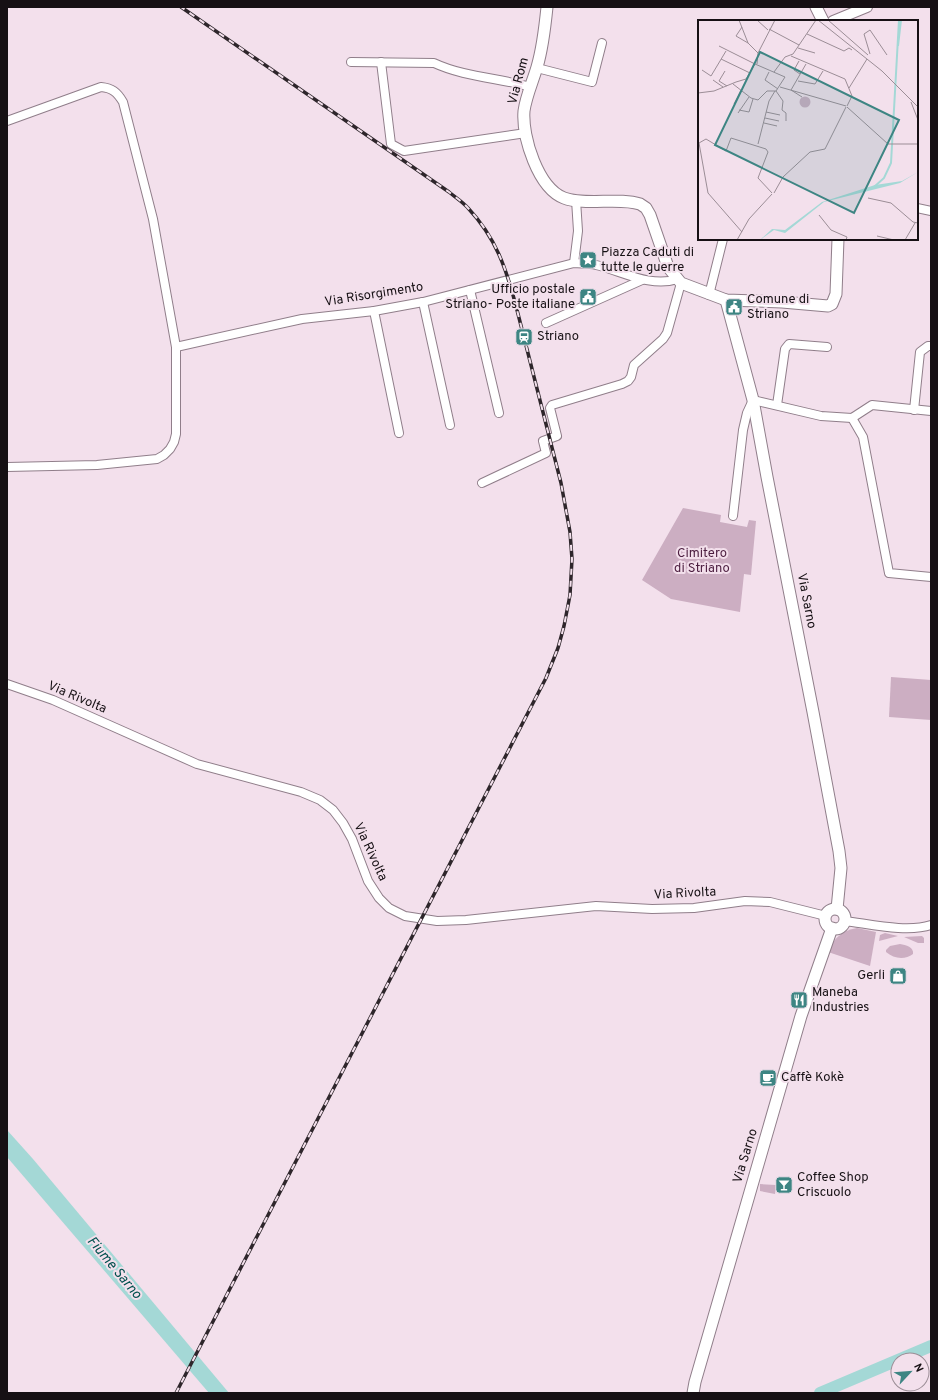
<svg xmlns="http://www.w3.org/2000/svg" width="938" height="1400" font-family="Overpass,sans-serif">
<style>
.green{fill:#ccaec2}
.water{fill:#a4d8d6}
.lines{fill:none;stroke-linecap:round;stroke-linejoin:round}
.river{stroke:#a4d8d6;stroke-width:12}
.minor-casing{stroke:#907e8a;stroke-width:10}
.tertiary-casing{stroke:#907e8a;stroke-width:12}
.secondary-casing{stroke:#907e8a;stroke-width:13}
.minor{stroke:#fff;stroke-width:8}
.tertiary{stroke:#fff;stroke-width:10}
.secondary{stroke:#fff;stroke-width:11}
.rail-casing{stroke:#2e262b;stroke-width:3.5}
.rail{stroke:#f3e0ec;stroke-width:2;stroke-dasharray:6;stroke-linecap:butt}
.labels{text-anchor:middle;dominant-baseline:central;stroke-width:4;stroke-linejoin:round;paint-order:stroke}
.street-label{font-size:13px;fill:#161014;stroke:#f3e0ec}
.poi-label{font-size:13px;fill:#161014;stroke:#f3e0ec;text-anchor:start}
.park-label{font-size:13px;fill:#4b1d3f;stroke:#f3e0ec}
.water-label{font-size:14px;font-style:italic;fill:#00504e;stroke:#f3e0ec}
.inset-river{fill:none;stroke:#a4d8d6;stroke-width:2}
.inset-road{fill:none;stroke:#9b8d96;stroke-width:1}
.view{fill:#3d8583;fill-opacity:0.15;stroke:#3d8583;stroke-width:2}
.inset-edge{fill:none;stroke:#161014;stroke-width:2}
</style>
<rect width="100%" height="100%" fill="#f3e0ec"/>
<g class="green">
<polygon points="683,508 721,515 720,522 747,527 749,520 756,521 751,575 744,574 740,612 671,599 642,580"/>
<polygon points="891,677 931,680 931,720 889,717"/>
<path d="M857 928 876 932 870 966 828 952C834 938 841 931 857 928Z"/>
<polygon points="885,933 898,936 879,941 880,935"/>
<polygon points="922,936 924,938 924,943 918,943 904,937"/>
<path d="M900 944C906 945 914 947 913 954 905 960 894 959 886 952V950L890 946Z"/>
<polygon points="760,1184 776,1185 775,1194 760,1191"/>
</g>
<polygon class="water" points="7,1130 33,1159 229,1393 209,1393 7,1157"/>
<g class="lines">
<polyline class="river" points="820,1393 931,1346"/>
<defs>
<g id="minor">
<path d="M351 62 434 63C464 77 499 78 531 87"/>
<polyline points="381,62 391,144 404,151 526,133"/>
<polyline points="537,68 592,82 602,43"/>
<path d="M7 121 101 87C112 88 117 92 123 102L153 219 176 347V434L174 442 170 449 164 455 157 459 97 465 7 467"/>
<polyline points="917,208 931,211"/>
<polyline points="574,263 578,231 576,200"/>
<polyline points="470,290 499,413"/>
<polyline points="709,295 723,239"/>
<polyline points="423,302 450,425"/>
<polyline points="374,311 399,433"/>
<polyline points="546,323 642,280"/>
<path d="M176 347 302 319 374 311 423 302 574 263C581 264 589 263 596 265 622 271 650 288 678 279"/>
<polyline points="777,405 785,349 789,344 827,347"/>
<polyline points="914,410 920,352 928,346 931,346"/>
<polyline points="852,418 863,437 889,573 931,577"/>
<polyline points="482,483 546,453 543,441 557,436 550,408 552,405 622,384 628,381 631,377 634,365 663,339 667,333 681,283"/>
<polyline points="733,516 743,430 747,413 753,400 821,416 852,418 872,405 931,411"/>
<polyline points="7,684 53,700 197,764 301,792 320,800 333,810 343,823 352,839 368,881 379,898 389,908 405,916 437,921 466,920 596,906 652,909 694,908 745,901 770,902 826,916"/>
<path d="M845 921C870 924 907 933 931 925"/>
</g>
<polyline id="tertiary" points="833,21 867,7"/>
<g id="secondary">
<path d="M547 7C545 27 543 47 537 67 533 81 526 96 524 111 522 137 538 188 564 198 585 206 619 197 640 204L646 208 650 215 668 267 681 283 726 300 782 302 828 306 832 304 836 294 838 239"/>
<polyline points="816,7 823,21"/>
<polyline points="726,300 753,400 767,477 813,712 839,851 841,868 837,909"/>
<circle cx="835" cy="919" r="10"/>
<polyline points="693,1393 695,1382 801,1016 832,928"/>
</g>
</defs>
<use href="#minor" class="minor-casing"/>
<use href="#tertiary" class="tertiary-casing"/>
<use href="#secondary" class="secondary-casing"/>
<use href="#minor" class="minor"/>
<use href="#tertiary" class="tertiary"/>
<use href="#secondary" class="secondary"/>
<defs>
<path id="rail" d="M176 1393 546 678 558 648 564 626 570 595 572 559 570 532 561 483 516 306C506 268 496 238 468 208 463 202 455 197 449 192L181 7"/>
</defs>
<use href="#rail" class="rail-casing"/>
<use href="#rail" class="rail"/>
</g>
<defs>
<symbol id="sight-square" viewBox="-11 -11 22 22"><rect x="-9" y="-9" width="18" height="18" rx="4" fill="#3d8583" stroke="#f3e0ec"/><path d="M0-6L1.8-2.2L6-1.7L2.9 1.2L3.7 5.4L0 3.3L-3.7 5.4L-2.9 1.2L-6-1.7L-1.8-2.2Z" fill="#fff"/></symbol>
<symbol id="civic-square" viewBox="-11 -11 22 22"><rect x="-9" y="-9" width="18" height="18" rx="4" fill="#3d8583" stroke="#f3e0ec"/><path d="M-.6-6.5H3V-4.5H.6V-3L4-1V1h2V6H-6V1h2V-1L-.6-3ZM-1.2 2.5V6h2.4V2.5Z" fill="#fff"/></symbol>
<symbol id="station-square" viewBox="-11 -11 22 22"><rect x="-9" y="-9" width="18" height="18" rx="4" fill="#3d8583" stroke="#f3e0ec"/><path d="M-3-6H3Q5-6 5-4V2Q5 4 3 4L4.5 6H3L1.5 4h-3L-3 6H-4.5L-3 4Q-5 4-5 2V-4Q-5-6-3-6ZM-3.5-4v3h7v-3ZM-3.5 1v1.5H-2V1ZM2 1v1.5H3.5V1Z" fill="#fff"/></symbol>
<symbol id="shop-square" viewBox="-11 -11 22 22"><rect x="-9" y="-9" width="18" height="18" rx="4" fill="#3d8583" stroke="#f3e0ec"/><path d="M-5-2.5h2.3a2.7 3.5 0 0 1 5.4 0H5L5.5 6h-11ZM-1.5-2.5h3a1.5 2.3 0 0 0-3 0Z" fill="#fff"/></symbol>
<symbol id="restaurant-square" viewBox="-11 -11 22 22"><rect x="-9" y="-9" width="18" height="18" rx="4" fill="#3d8583" stroke="#f3e0ec"/><path d="M-5-6h1v4h1v-4h1v4h1v-4h1v5L-1.5 .5V6h-2V.5L-5-1ZM5-6V6H3V1.5H1.5Q1.5-4 5-6Z" fill="#fff"/></symbol>
<symbol id="cafe-square" viewBox="-11 -11 22 22"><rect x="-9" y="-9" width="18" height="18" rx="4" fill="#3d8583" stroke="#f3e0ec"/><path d="M-5.5-4.5H6V0H3Q3 3.5 0 3.5H-2.5Q-5.5 3.5-5.5 0ZM3-3.2v2h1.7v-2ZM-6 4.5H4V6H-6Z" fill="#fff"/></symbol>
<symbol id="bar-square" viewBox="-11 -11 22 22"><rect x="-9" y="-9" width="18" height="18" rx="4" fill="#3d8583" stroke="#f3e0ec"/><path d="M-6-5H6L.8 .8V4.5H3.5V6h-7V4.5H-.8V.8Z" fill="#fff"/></symbol>
</defs>
<g fill-rule="evenodd">
<use href="#sight-square" x="578" y="250" width="20" height="20"/>
<use href="#civic-square" x="578" y="287" width="20" height="20"/>
<use href="#civic-square" x="724" y="297" width="20" height="20"/>
<use href="#station-square" x="514" y="327" width="20" height="20"/>
<use href="#shop-square" x="888" y="966" width="20" height="20"/>
<use href="#restaurant-square" x="789" y="990" width="20" height="20"/>
<use href="#cafe-square" x="758" y="1068" width="20" height="20"/>
<use href="#bar-square" x="774" y="1175" width="20" height="20"/>
</g>
<g class="labels">
<g class="street-label">
<text transform="translate(519 81) rotate(-75)">Via Rom</text>
<text transform="translate(374 295) rotate(-9)">Via Risorgimento</text>
<text transform="translate(806 601) rotate(79)">Via Sarno</text>
<text transform="translate(77 698) rotate(23)">Via Rivolta</text>
<text transform="translate(370 852) rotate(65)">Via Rivolta</text>
<text transform="translate(685 894) rotate(-3)">Via Rivolta</text>
<text transform="translate(746 1156) rotate(-73)">Via Sarno</text>
</g>
<g class="poi-label">
<text x="601" y="253">Piazza Caduti di<tspan x="601" dy="15">tutte le guerre</tspan></text>
<text x="575" y="290" text-anchor="end">Ufficio postale<tspan x="575" dy="15">Striano- Poste italiane</tspan></text>
<text x="747" y="300">Comune di<tspan x="747" dy="15">Striano</tspan></text>
<text x="537" y="337">Striano</text>
<text x="885" y="976" text-anchor="end">Gerli</text>
<text x="812" y="993">Maneba<tspan x="812" dy="15">Industries</tspan></text>
<text x="781" y="1078">Caffè Kokè</text>
<text x="797" y="1178">Coffee Shop<tspan x="797" dy="15">Criscuolo</tspan></text>
</g>
<g class="park-label">
<text x="702" y="554">Cimitero<tspan x="702" dy="15">di Striano</tspan></text>
</g>
<g class="water-label">
<text transform="translate(114 1268) rotate(50)">Fiume Sarno</text>
</g>
</g>
<g transform="translate(698 20)">
<rect width="220" height="220" fill="#f3e0ec"/>
<path d="M101.5 82a5.5 5.5 0 1 1 11 0a5.5 5.5 0 1 1-11 0Z" fill="#ccaec2"/>
<path d="M220 152 202 163 126 182 87 213 76 210 62 220 74 209 87 210 124 182 177 165 204 161Z" fill="#a4d8d6"/>
<path class="inset-river" d="M200 26 203 0M176 167 186 158 193 143 201 0"/>
<path class="inset-road" d="M41 0 50 23 60 33M59 0 70 10M120 0 184 51 220 87M130 0 170 35M44 7 38 16 50 23M71 9 101 25M109 14 146 31 151 28 154 30M21 26 57 44M100 28 117 33M172 34 166 14 172 10 189 35M93 36 147 59 154 76 149 86M23 39 52 53M101 41 96 50 102 54M59 44 60 33 77 0M4 50 13 56 28 31M27 51 21 61 29 66M71 52 67 60 80 69M76 52 87 37 95 34 118 0M15 60 25 67M100 61 117 64 125 51M82 67 148 86M151 68 169 39M78 71 85 81 84 90 88 93V101M0 73 16 71 38 62 48 59 57 44 87 57 78 71H69L60 80 53 78 35 64M104 77 93 70 108 44M213 82 220 100M36 84 43 70M149 87 190 124H220M41 90 51 92 55 79M68 92 82 95M40 93 51 77M67 98 81 101M66 103 79 106M60 124 71 81 77 71M76 173 85 157 112 132 127 129 148 87M170 178 193 183 215 202 220 203M121 195 133 210 149 217 148 220M44 212 10 173 1 123 8 119 28 131 33 118 68 129 70 132 60 158 74 173M179 216 196 220M39 220 51 199 74 174M207 220 217 203"/>
<path class="view" d="M62 32 201 100 156 193 17 125Z"/>
<rect width="220" height="220" class="inset-edge"/>
</g>
<rect width="938" height="1400" fill="none" stroke="#161014" stroke-width="16"/>
<g transform="translate(910 1372) rotate(64)"><circle r="19" fill="#f3e0ec" stroke="#9b8d96"/>
<path d="M0-3L7 15L0 10L-7 15Z" fill="#3d8583"/>
<text y="-6" font-size="11" font-weight="bold" text-anchor="middle" fill="#161014">N</text>
</g>
</svg>
